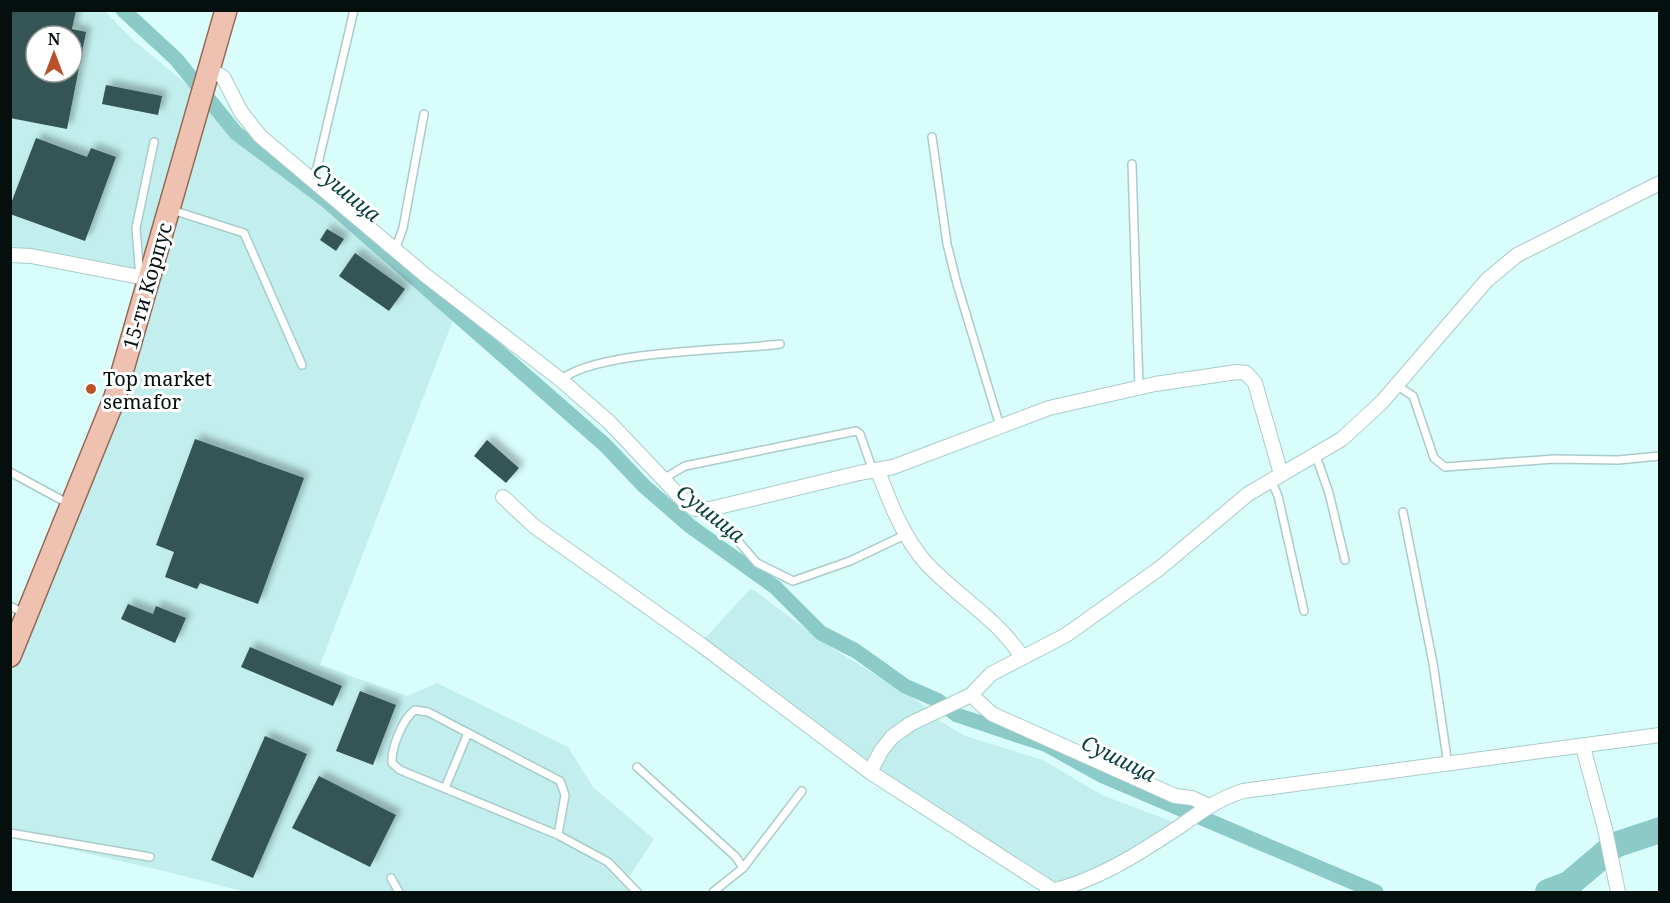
<svg xmlns="http://www.w3.org/2000/svg" width="1670" height="903" font-family="'Noto Serif',serif">
<style>
.built{fill:#c2efed;fill-rule:evenodd}
.lines{fill:none;stroke-linecap:round;stroke-linejoin:round}
.canal{stroke:#8ccac7;stroke-width:15}
.river{stroke:#8ccac7;stroke-width:26}
.building{fill:#355554;fill-rule:evenodd;filter:url(#shadow)}
.service-casing{stroke:#a9ccca;stroke-width:10}
.minor-casing{stroke:#a9ccca;stroke-width:16}
.primary-casing{stroke:#966856;stroke-width:24}
.service{stroke:#fff;stroke-width:7}
.minor{stroke:#fff;stroke-width:14}
.primary{stroke:#efc1b0;stroke-width:21}
.poi-dot{fill:#b95229;stroke:#fff;stroke-width:2}
.labels{text-anchor:middle;dominant-baseline:central;stroke-width:6;stroke-linejoin:round;paint-order:stroke}
.street-label{font-size:20px;fill:#040f0e;stroke:#fff}
.poi-label{font-size:20px;fill:#040f0e;stroke:#fff;text-anchor:start}
.water-label{font-size:21px;font-style:italic;fill:#074241;stroke:#fff}
</style>
<defs>
<filter id="shadow"><feDropShadow dx="5.5" dy="-5.5" stdDeviation="3" flood-color="#0004"/></filter>
</defs>
<rect width="100%" height="100%" fill="#d9fdfb"/>
<g class="built">
<path d="M11 11H105L133 40 201 96 236 133 455 315 320 665 407 696 437 683 568 747 593 787 654 839 627 880 639 892H245L168 872 11 836 10 645 150 279 11 255ZM36 36H72V72H36Z"/>
<polygon points="751,588 826,644 919,702 940,721 965,736 1043,760 1102,795 1181,825 1054,891 700,644"/>
</g>
<g class="lines">
<polyline class="canal" points="123,10 176,59 236,133 327,201 605,445 644,486 690,526 775,587 821,633 856,651 905,686 937,700 957,715 1047,745 1101,775 1376,892"/>
<polyline class="river" points="1548,892 1569,884 1615,845 1660,830"/>
</g>
<g class="building">
<path d="M10 10H76L72 29 86 32 67 129 10 118ZM36 36H72V72H36Z"/>
<polygon points="106,85 162,96 158,115 102,104"/>
<polygon points="36,138 87,157 91,148 116,157 85,241 10,214 10,206"/>
<polygon points="327,229 344,239 336,251 320,240"/>
<polygon points="355,253 405,289 389,311 339,276"/>
<polygon points="195,439 304,478 258,604 200,583 197,589 165,577 174,552 156,545"/>
<polygon points="487,440 519,468 506,483 474,456"/>
<polygon points="128,604 153,614 156,606 186,618 175,643 121,619"/>
<polygon points="250,647 342,686 333,706 241,667"/>
<polygon points="360,691 396,705 373,765 336,751"/>
<polygon points="265,736 307,754 253,878 211,860"/>
<polygon points="319,776 396,815 370,867 292,828"/>
</g>
<g class="lines">
<defs>
<g id="service">
<polyline points="932,137 947,244 957,284 1000,426"/>
<polyline points="1132,164 1139,387"/>
<polyline points="312,177 317,168 354,10"/>
<polyline points="172,210 244,233 302,365"/>
<polyline points="395,250 403,228 424,114"/>
<polyline points="140,277 136,228 154,142"/>
<path d="M561 380C596 350 729 351 780 344"/>
<polyline points="1396,385 1413,396 1434,458 1445,467 1554,459 1618,460 1660,456"/>
<polyline points="1316,456 1329,493 1345,560"/>
<polyline points="10,472 69,504"/>
<polyline points="663,479 685,466 856,431 860,434 873,471"/>
<polyline points="1271,480 1278,496 1304,611"/>
<polyline points="710,509 757,563 793,581 850,561 907,534"/>
<polyline points="1403,512 1433,663 1448,765"/>
<polyline points="10,606 25,614"/>
<polyline points="637,767 736,857 743,868"/>
<polyline points="445,788 468,733"/>
<polyline points="10,833 150,857"/>
<path d="M558 835 565 795 560 781 428 712 415 710C403 718 391 748 392 763L400 770 558 835 608 862 637 892"/>
<polyline points="391,878 399,892"/>
<polyline points="713,892 743,868 802,791"/>
</g>
<g id="minor">
<polyline points="209,69 223,77 241,112 260,136 425,275 561,380 609,422 685,502 695,509 710,509 859,473 893,467 1049,408 1155,384 1237,372 1246,373 1255,383 1281,474"/>
<polyline points="10,255 31,256 150,279"/>
<path d="M878 471C890 503 904 539 927 564 958 597 997 618 1022 657"/>
<polyline points="503,497 534,526 700,644 870,772 1056,892"/>
<polyline points="971,695 992,714 1175,796 1192,798 1207,805"/>
<polyline points="1583,747 1605,829 1618,892"/>
<polyline points="870,772 881,751 892,737 910,724 971,695 991,674 1066,635 1160,568 1248,494 1342,439 1382,402 1487,280 1517,255 1660,183"/>
<path d="M1047 892C1095 882 1138 854 1179 827 1200 812 1218 799 1243 791L1660 735"/>
</g>
<polyline id="primary" points="10,656 115,397 226,10"/>
</defs>
<use href="#service" class="service-casing"/>
<use href="#minor" class="minor-casing"/>
<use href="#primary" class="primary-casing"/>
<use href="#service" class="service"/>
<use href="#minor" class="minor"/>
<use href="#primary" class="primary"/>
</g>
<circle class="poi-dot" cx="91" cy="389" r="6"/>
<g class="labels">
<g class="street-label">
<text transform="translate(147 286) rotate(-74)">15-ти Корпус</text>
</g>
<g class="poi-label">
<text x="103" y="378">Top market<tspan x="103" dy="23">semafor</tspan></text>
</g>
<g class="water-label">
<text transform="translate(347 192) rotate(39)">Сушица</text>
<text transform="translate(711 513) rotate(38)">Сушица</text>
<text transform="translate(1119 758) rotate(26)">Сушица</text>
</g>
</g>
<rect width="1670" height="903" fill="none" stroke="#040f0e" stroke-width="24"/>
<g transform="translate(54 54)"><circle r="28" fill="#ffffff" stroke="#9b9f9f" stroke-width="1.5"/>
<path d="M0-4.5L10 22L0 15L-10 22Z" fill="#b95229"/>
<text y="-9" font-size="16" font-weight="bold" text-anchor="middle" fill="#040f0e">N</text>
</g>
</svg>
